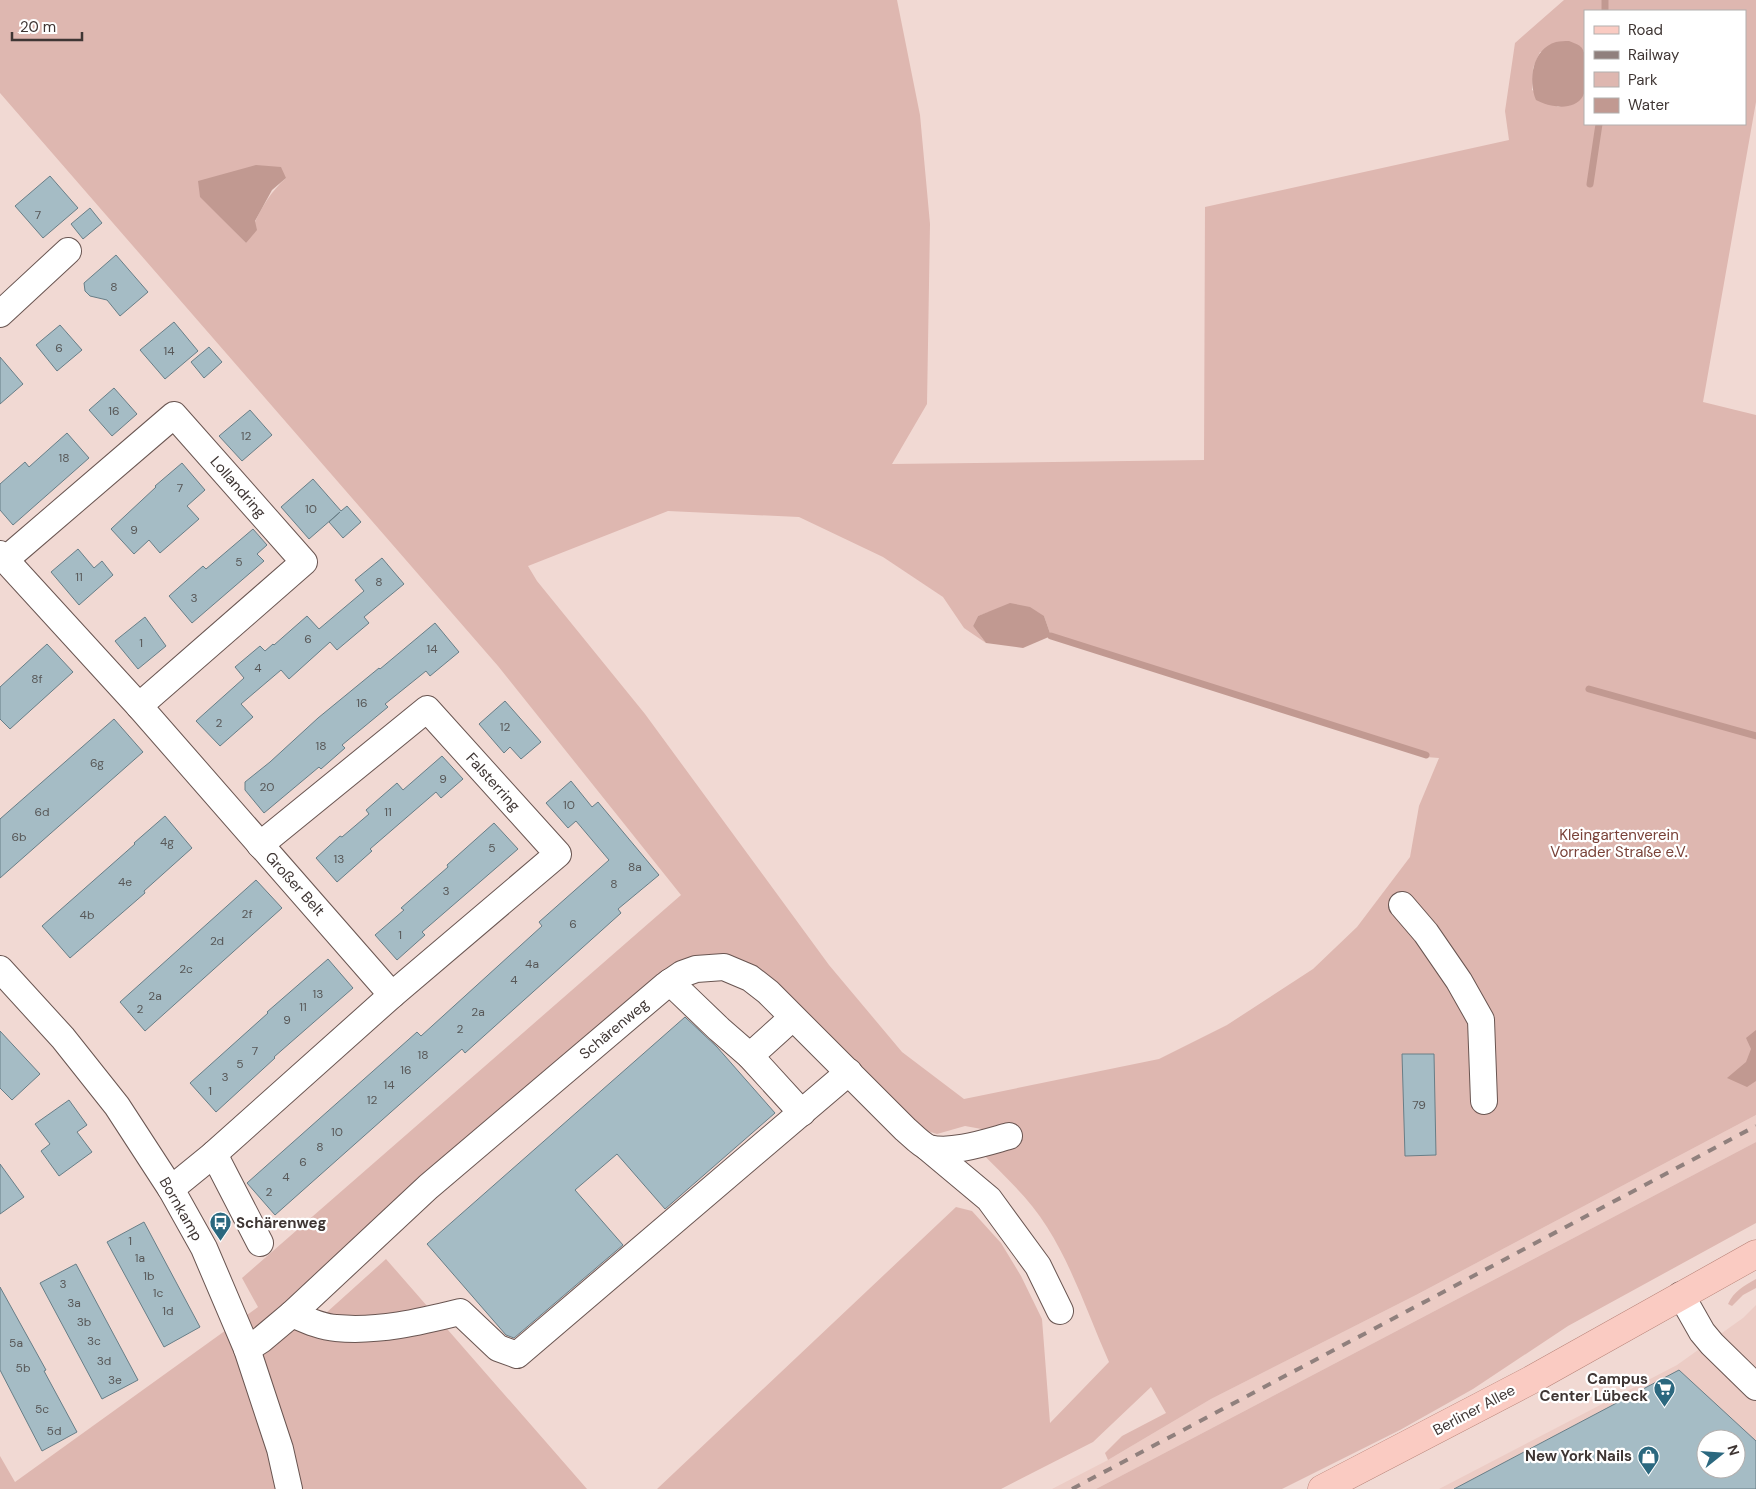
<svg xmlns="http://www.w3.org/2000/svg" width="1756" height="1489" font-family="'DM Sans',sans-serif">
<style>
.built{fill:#ecccc5;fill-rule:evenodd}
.green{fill:#deb7b0;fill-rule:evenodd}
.water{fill:#c19991}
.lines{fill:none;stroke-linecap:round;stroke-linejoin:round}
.stream{stroke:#c19991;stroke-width:7}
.building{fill:#a5bcc5;stroke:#687e87;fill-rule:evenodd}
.minor-casing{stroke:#695551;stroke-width:28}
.major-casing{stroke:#b68076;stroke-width:29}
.minor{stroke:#fff;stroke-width:26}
.major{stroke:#facbc2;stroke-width:28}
.rail{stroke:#90807d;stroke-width:4;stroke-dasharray:9 9;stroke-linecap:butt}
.labels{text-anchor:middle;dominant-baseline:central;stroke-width:4.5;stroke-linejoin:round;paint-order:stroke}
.number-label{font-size:12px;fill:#585858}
.street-label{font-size:15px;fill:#3f3634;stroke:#fff}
.park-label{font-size:15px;fill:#794238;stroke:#fff}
.poi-label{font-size:15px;font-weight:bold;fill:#3f3634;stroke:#fff;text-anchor:end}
</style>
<rect width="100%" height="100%" fill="#f1d9d3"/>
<g class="built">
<polygon points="1756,1115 1756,1142 1096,1489 1052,1489 1108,1460 1211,1399 1416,1295"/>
<path d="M1756 1305V1489H1439L1677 1365 1743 1318ZM1706 1439H1736V1469H1706Z"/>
</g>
<g class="green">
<path d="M0 0H897L920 115 930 224 927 404 892 464 1204 460 1205 207 1509 140 1505 111 1515 43 1564 0H1756V102L1703 402 1756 415V1115L1416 1295 1211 1399 1108 1460 1105 1453 1122 1436 1166 1413 1151 1387 1093 1442 1001 1489H657L956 1207 972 1211 1001 1243 1021 1276 1042 1319 1050 1423 1109 1362C1089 1317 1073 1268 1047 1227 1030 1199 1004 1176 981 1152L998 1132 965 1126 937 1134 915 1127 759 970 680 962 665 969 285 1303 306 1331 386 1259 587 1489H0V1456L15 1482 258 1307 242 1278 681 895 498 666 0 93ZM1585 11H1745V124H1585V90C1580 103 1569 104 1558 107L1532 90 1533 68 1540 52 1580 46 1585 54ZM286 178C266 196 256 218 246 243L201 197ZM668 511 799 517 883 557 943 597 964 628 986 643 973 626 978 616 989 612 1044 616 1051 636 1426 757 1439 758 1419 806 1410 857 1357 927 1313 969 1227 1025 1159 1059 964 1099 902 1052 829 965 645 714 537 581 528 566Z"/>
<polygon points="1756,1142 1756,1223 1568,1326 1473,1389 1400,1430 1282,1489 1096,1489"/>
<path d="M1756 1279V1288L1743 1295 1732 1306 1728 1304C1734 1291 1744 1286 1756 1279Z"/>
</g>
<g class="water">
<path d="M1569 41C1572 42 1577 44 1580 46 1586 51 1585 60 1585 68 1585 76 1587 88 1583 96 1574 112 1549 107 1536 100 1528 80 1532 49 1556 42 1560 41 1565 41 1569 41Z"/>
<polygon points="256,165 281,167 286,178 272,190 255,221 257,230 246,243 200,197 198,181"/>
<polygon points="1010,603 1030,607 1044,616 1051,636 1023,648 986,643 973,626 978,616"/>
<polygon points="1756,1030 1756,1081 1747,1087 1727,1078 1746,1062 1751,1049 1746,1038"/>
</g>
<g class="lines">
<g class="stream">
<polyline points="1605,11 1605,0"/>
<polyline points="1590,184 1599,124"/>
<polyline points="1051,636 1426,755"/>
<polyline points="1589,689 1756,736"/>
</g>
</g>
<g class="building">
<polygon points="50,176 78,208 43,238 15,206"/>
<polygon points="90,208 102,223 83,239 71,224"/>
<polygon points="116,255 148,292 120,316 107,300 90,296 85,291 84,283"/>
<polygon points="174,322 198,351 165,379 140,350"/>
<polygon points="60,325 82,350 57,371 36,345"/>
<polygon points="209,347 222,362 204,378 191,362"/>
<polygon points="0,357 23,384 0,404"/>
<polygon points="114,388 137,414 112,436 89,410"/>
<polygon points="250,410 272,435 242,461 219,436"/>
<polygon points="67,433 89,458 13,525 0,510 0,484 25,462 29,467"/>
<polygon points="182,463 205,490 187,506 199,519 160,553 149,540 134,554 111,529 156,487 155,486"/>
<polygon points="313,479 341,511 347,506 361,522 343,538 329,522 340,512 309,539 281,507"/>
<polygon points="253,529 267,545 257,554 264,561 192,623 169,596 203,566 206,569"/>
<polygon points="78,549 94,568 102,561 113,575 79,605 51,572"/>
<polygon points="382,558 404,584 364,617 369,623 337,650 330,642 289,679 281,670 241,704 253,717 220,746 196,721 244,678 235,667 260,646 265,651 273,644 274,645 307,616 319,629 364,591 355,580"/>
<polygon points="145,617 166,646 138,669 115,641"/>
<polygon points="435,623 459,652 430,676 426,671 385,704 388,707 342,745 345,748 321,769 319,767 264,813 245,790 245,782 270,762 318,718 379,668 380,669"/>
<polygon points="47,644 73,672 10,729 0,719 0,687"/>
<polygon points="505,701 541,742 521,759 510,747 504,753 479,724"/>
<polygon points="114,719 143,752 0,878 0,819"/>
<polygon points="442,756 463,779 441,798 436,792 370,849 372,851 337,882 316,858 340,836 342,837 369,814 366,810 397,783 403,790"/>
<polygon points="571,781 592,807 598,802 659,875 618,909 621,913 465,1053 462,1049 275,1215 247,1183 417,1032 421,1036 542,926 539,922 609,860 576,821 568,828 546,803"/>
<polygon points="165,816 192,848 144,891 145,893 70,958 42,926 135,844 134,843"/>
<polygon points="494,823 518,849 422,932 425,935 397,960 375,935 404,910 401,908 448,867 447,865"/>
<polygon points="256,880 282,908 145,1031 120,1002"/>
<polygon points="328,959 353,988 274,1057 275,1058 216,1112 190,1083 268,1013 267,1012"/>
<polygon points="685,1017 717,1047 775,1113 665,1209 617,1154 575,1190 623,1245 514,1338 506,1335 427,1244"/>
<polygon points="0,1031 40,1074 12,1100 0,1088"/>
<polygon points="1402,1054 1434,1054 1436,1155 1405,1156"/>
<polygon points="69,1100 87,1125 77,1132 92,1152 59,1176 41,1151 50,1144 35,1124"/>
<polygon points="0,1164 24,1197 0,1214"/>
<polygon points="144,1222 200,1327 164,1347 107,1242"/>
<polygon points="76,1264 138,1380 102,1399 40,1283"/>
<polygon points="0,1287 46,1370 44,1371 77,1432 42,1451 0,1370"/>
<path d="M1679 1370 1756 1441V1489H1454ZM1706 1439H1736V1469H1706Z"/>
</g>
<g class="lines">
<defs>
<g id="minor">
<polyline points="0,314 68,251"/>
<polyline points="0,554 139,706 392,995"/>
<polyline points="5,560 174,415 304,562 139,706"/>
<polyline points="1402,905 1426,933 1459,981 1481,1020 1484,1101"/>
<polyline points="0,969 63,1038 117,1106 171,1189 204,1248 247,1349 280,1449 289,1489"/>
<polyline points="670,982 719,1029 750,1056"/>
<polyline points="792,1018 750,1056 802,1113"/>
<polyline points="928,1148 989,1199 1038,1266 1060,1311"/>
<polyline points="214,1154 260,1243"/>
<polyline points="171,1189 214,1154 392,995 558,854 427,709 260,845"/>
<polyline points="1681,1295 1702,1332 1712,1344 1756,1387"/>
<path d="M292 1314C306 1320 321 1327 336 1328 378 1332 420 1322 460 1312L498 1348 517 1355 849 1072"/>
<path d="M247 1349 261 1340 292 1314 428 1187 666 985 682 974 696 969 724 967 750 978 768 992 905 1129C911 1134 921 1145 929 1148 952 1154 987 1142 1009 1136"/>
</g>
<polyline id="major" points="1322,1489 1531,1380 1756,1254"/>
</defs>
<use href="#minor" class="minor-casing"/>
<use href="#major" class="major-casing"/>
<use href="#minor" class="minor"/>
<use href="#major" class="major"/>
<polyline class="rail" points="1072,1489 1756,1126"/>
</g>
<defs>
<symbol id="bus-pin" viewBox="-11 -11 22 30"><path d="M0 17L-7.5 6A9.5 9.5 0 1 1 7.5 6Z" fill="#2b687f" stroke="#fff"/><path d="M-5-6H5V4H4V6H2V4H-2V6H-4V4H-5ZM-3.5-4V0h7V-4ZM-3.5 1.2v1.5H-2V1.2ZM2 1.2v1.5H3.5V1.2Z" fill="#fff"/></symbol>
<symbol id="supermarket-pin" viewBox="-11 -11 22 30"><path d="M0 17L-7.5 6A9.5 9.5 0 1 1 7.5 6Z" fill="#2b687f" stroke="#fff"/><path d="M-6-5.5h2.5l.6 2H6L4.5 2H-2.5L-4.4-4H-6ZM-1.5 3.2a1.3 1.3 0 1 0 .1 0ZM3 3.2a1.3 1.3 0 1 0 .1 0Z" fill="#fff"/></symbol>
<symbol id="shop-pin" viewBox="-11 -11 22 30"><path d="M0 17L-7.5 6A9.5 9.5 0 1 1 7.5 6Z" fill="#2b687f" stroke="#fff"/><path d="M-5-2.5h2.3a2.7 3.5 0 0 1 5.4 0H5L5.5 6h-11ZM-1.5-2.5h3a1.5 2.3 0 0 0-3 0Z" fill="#fff"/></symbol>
</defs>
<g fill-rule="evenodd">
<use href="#bus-pin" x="208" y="1210" width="25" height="34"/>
<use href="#supermarket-pin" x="1652" y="1376" width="25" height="34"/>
<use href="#shop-pin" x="1636" y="1444" width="25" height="34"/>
</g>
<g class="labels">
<g class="number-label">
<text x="38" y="215">7</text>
<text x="114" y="287">8</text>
<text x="59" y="348">6</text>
<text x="169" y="351">14</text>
<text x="114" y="411">16</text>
<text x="246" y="436">12</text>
<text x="64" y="458">18</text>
<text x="180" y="488">7</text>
<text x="311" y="509">10</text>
<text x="134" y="530">9</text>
<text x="239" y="562">5</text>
<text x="79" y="577">11</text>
<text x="379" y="582">8</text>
<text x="194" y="598">3</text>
<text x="308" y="639">6</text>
<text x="141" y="643">1</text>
<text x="432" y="649">14</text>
<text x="258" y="668">4</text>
<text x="37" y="679">8f</text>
<text x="362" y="703">16</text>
<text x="219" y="723">2</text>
<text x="505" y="727">12</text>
<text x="321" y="746">18</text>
<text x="97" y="763">6g</text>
<text x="443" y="779">9</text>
<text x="267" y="787">20</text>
<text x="569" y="805">10</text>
<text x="42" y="812">6d</text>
<text x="388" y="812">11</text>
<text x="19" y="837">6b</text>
<text x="167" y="842">4g</text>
<text x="492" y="848">5</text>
<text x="339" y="859">13</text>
<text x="635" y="867">8a</text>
<text x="125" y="882">4e</text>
<text x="614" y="884">8</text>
<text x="446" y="891">3</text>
<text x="247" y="914">2f</text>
<text x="87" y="915">4b</text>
<text x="573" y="924">6</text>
<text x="400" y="935">1</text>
<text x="217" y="941">2d</text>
<text x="532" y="964">4a</text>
<text x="186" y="969">2c</text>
<text x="514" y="980">4</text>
<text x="318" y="994">13</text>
<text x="155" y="996">2a</text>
<text x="303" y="1007">11</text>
<text x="140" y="1009">2</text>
<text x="478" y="1012">2a</text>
<text x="287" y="1020">9</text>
<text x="460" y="1029">2</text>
<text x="255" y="1051">7</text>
<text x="423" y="1055">18</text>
<text x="240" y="1064">5</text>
<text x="406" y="1070">16</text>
<text x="225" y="1077">3</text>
<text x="389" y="1085">14</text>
<text x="210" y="1091">1</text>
<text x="372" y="1100">12</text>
<text x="1419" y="1105">79</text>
<text x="337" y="1132">10</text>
<text x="320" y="1147">8</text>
<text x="303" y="1162">6</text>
<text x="286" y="1177">4</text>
<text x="269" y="1192">2</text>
<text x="130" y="1241">1</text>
<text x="140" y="1258">1a</text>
<text x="149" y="1276">1b</text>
<text x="63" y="1284">3</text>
<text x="158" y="1293">1c</text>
<text x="74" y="1303">3a</text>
<text x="168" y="1311">1d</text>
<text x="84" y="1322">3b</text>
<text x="94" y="1341">3c</text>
<text x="16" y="1343">5a</text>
<text x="104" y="1361">3d</text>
<text x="23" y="1368">5b</text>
<text x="115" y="1380">3e</text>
<text x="42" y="1409">5c</text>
<text x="54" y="1431">5d</text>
</g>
<g class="street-label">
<text transform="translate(238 487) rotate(49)">Lollandring</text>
<text transform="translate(493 782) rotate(48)">Falsterring</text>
<text transform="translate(295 884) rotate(48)">Großer Belt</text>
<text transform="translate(614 1029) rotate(-40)">Schärenweg</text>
<text transform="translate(181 1209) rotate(60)">Bornkamp</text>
<text transform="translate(1474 1410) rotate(-28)">Berliner Allee</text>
</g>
<g class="park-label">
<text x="1619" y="835">Kleingartenverein<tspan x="1619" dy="17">Vorrader Straße e.V.</tspan></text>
</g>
<g class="poi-label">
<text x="236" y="1223" text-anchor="start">Schärenweg</text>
<text x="1648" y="1379">Campus<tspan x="1648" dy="17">Center Lübeck</tspan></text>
<text x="1632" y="1456">New York Nails</text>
</g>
</g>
<rect x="1584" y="10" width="162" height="115" fill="#ffffff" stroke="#b2afae"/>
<rect x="1594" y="26" width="25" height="8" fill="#facbc2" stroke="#b2afae"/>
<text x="1628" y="35" font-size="15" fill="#3f3634">Road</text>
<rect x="1594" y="51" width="25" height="8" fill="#90807d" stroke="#b2afae"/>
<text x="1628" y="60" font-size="15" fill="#3f3634">Railway</text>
<rect x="1594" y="72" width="25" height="15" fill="#deb7b0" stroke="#b2afae"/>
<text x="1628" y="85" font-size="15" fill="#3f3634">Park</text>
<rect x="1594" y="98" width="25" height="15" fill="#c19991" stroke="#b2afae"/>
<text x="1628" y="110" font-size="15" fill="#3f3634">Water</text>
<g transform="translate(1721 1454) rotate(73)"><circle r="24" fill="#ffffff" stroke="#b2afae"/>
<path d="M0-4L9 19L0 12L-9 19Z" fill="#2b687f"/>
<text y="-8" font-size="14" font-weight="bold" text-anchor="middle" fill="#3f3634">N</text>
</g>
<path d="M12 32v8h70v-8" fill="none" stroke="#3f3634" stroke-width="2.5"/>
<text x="20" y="32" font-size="15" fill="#3f3634" stroke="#ffffff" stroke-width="4" paint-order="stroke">20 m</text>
</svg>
